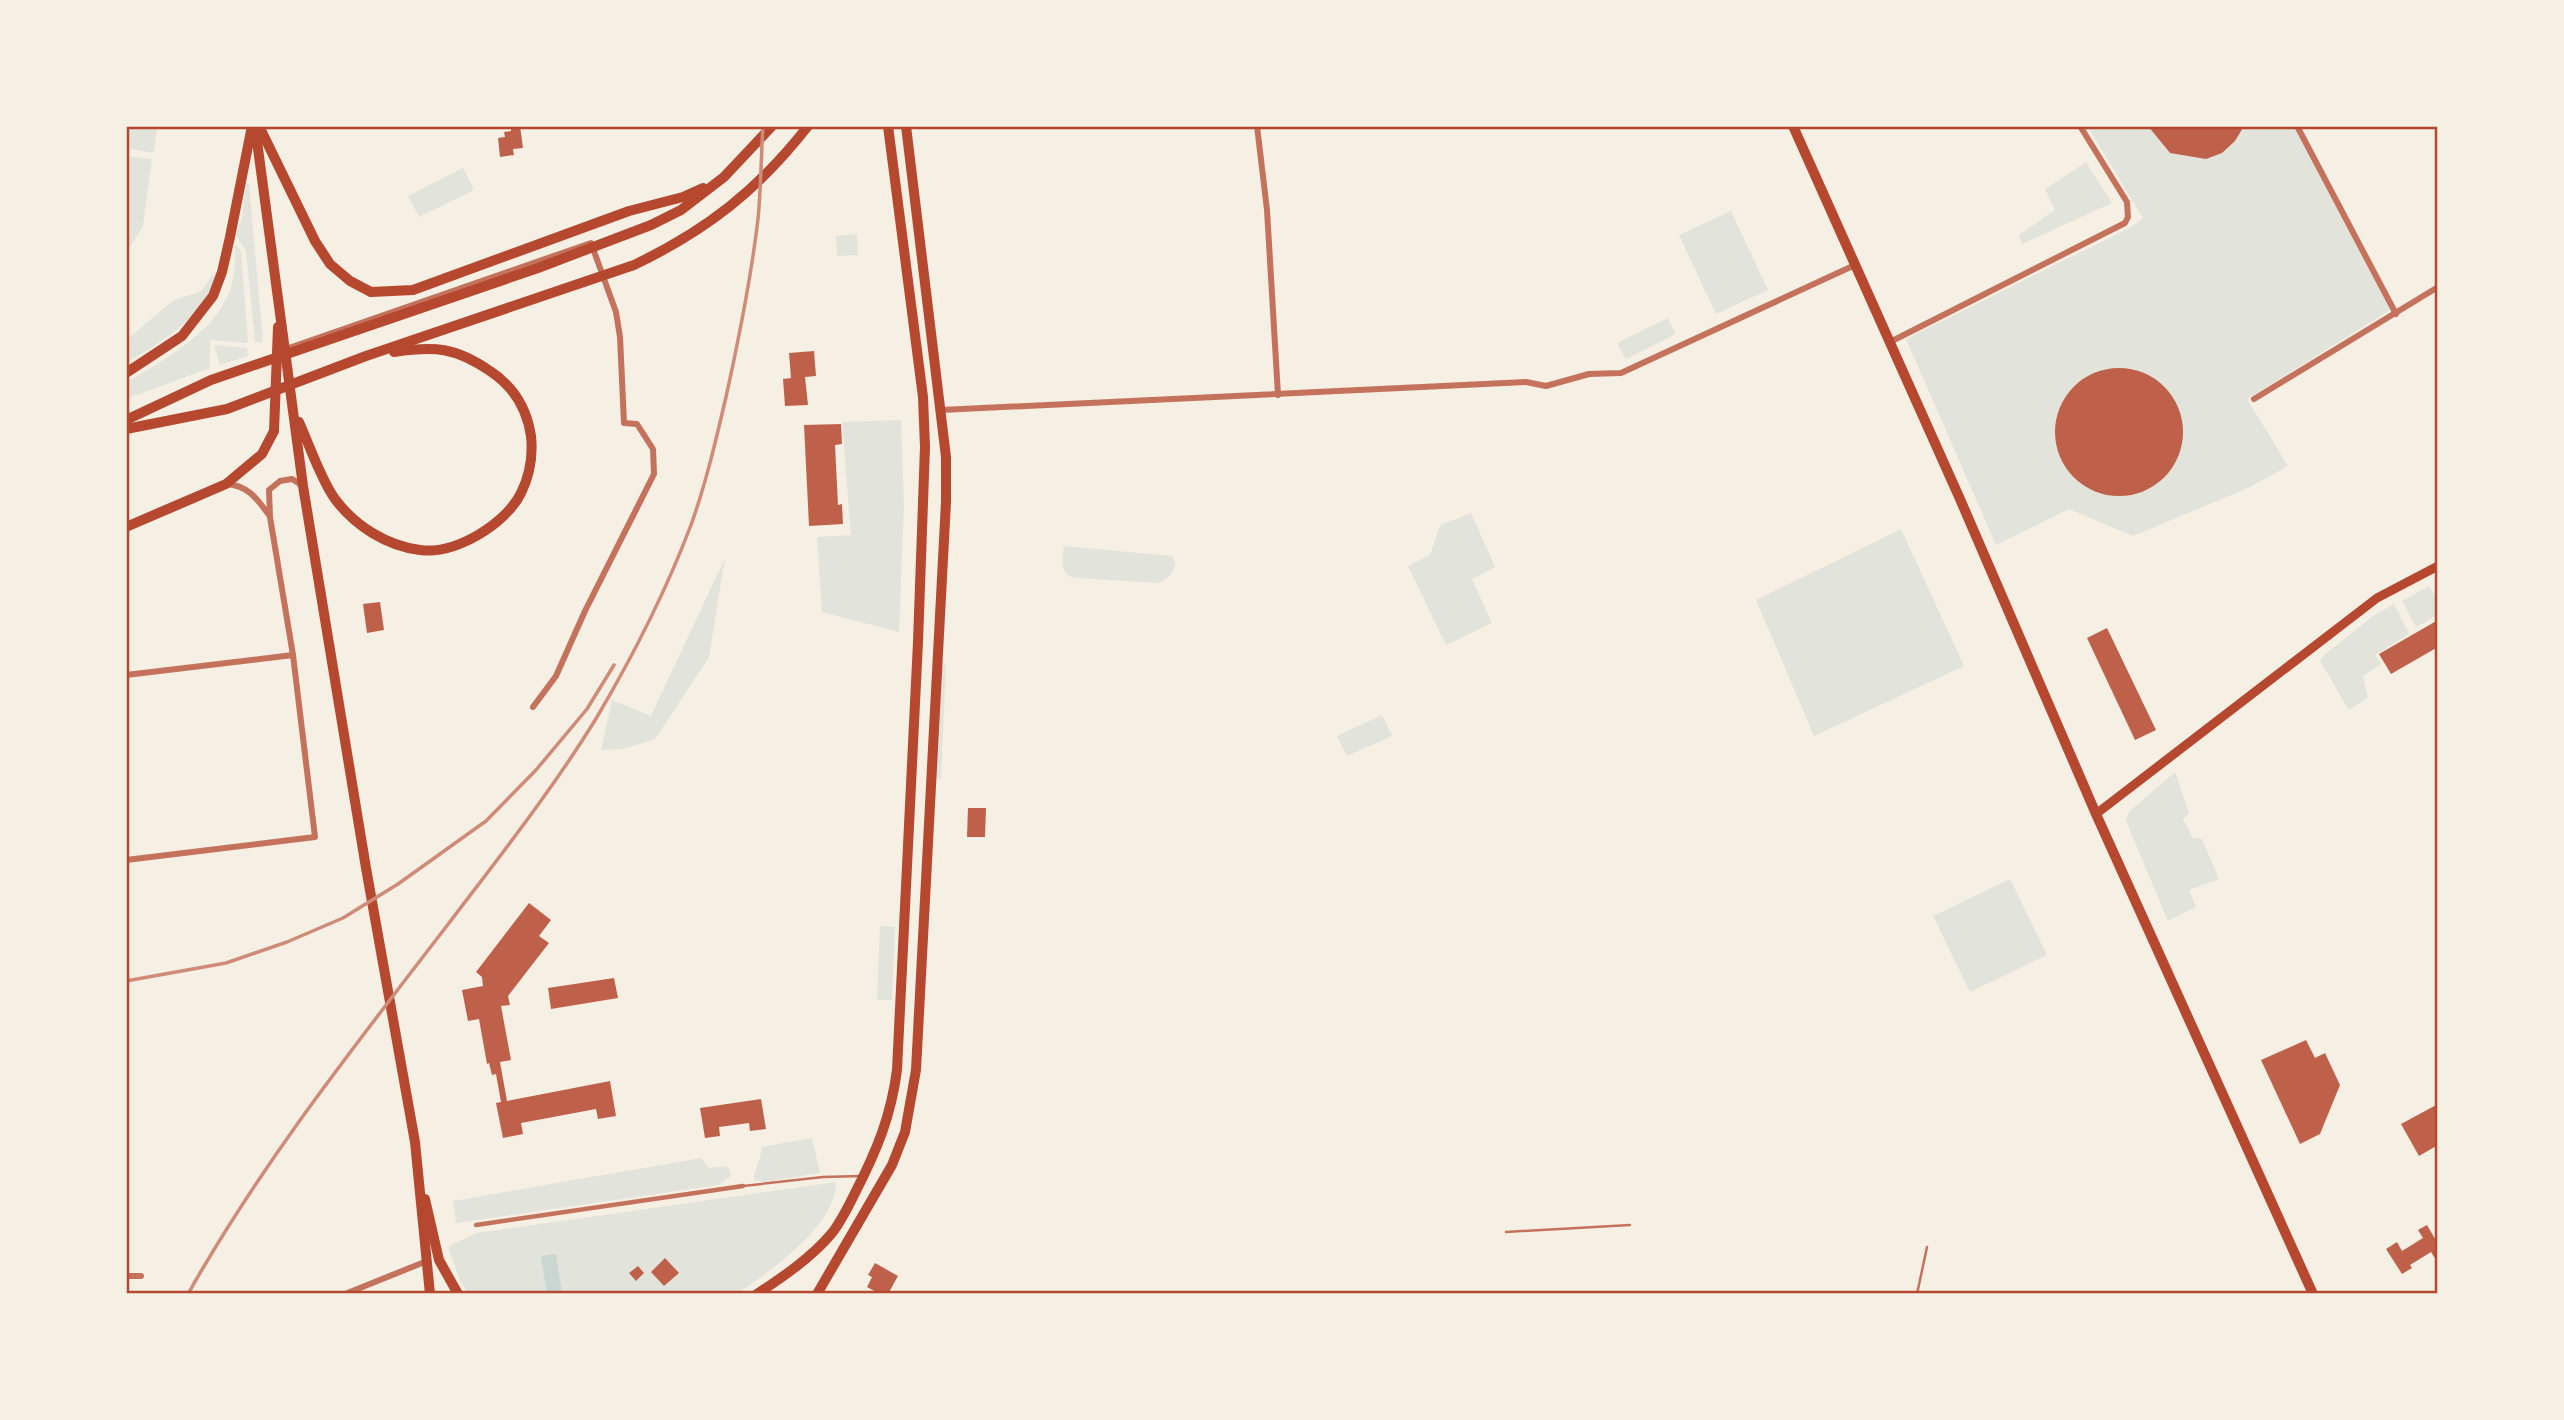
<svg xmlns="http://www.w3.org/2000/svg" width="2564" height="1420" font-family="Manrope,sans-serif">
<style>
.green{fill:#e2e4dc}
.water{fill:#c9d6d2}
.building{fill:#bf614a}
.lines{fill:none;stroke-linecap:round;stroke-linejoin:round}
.service{stroke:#c5725c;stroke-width:2.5}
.pedestrian{stroke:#c5725c;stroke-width:4.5}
.minor{stroke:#c5725c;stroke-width:6}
.secondary{stroke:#b5482f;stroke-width:9}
.primary{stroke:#b5482f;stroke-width:10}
.rail{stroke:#cf8b77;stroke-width:3.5}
.neatline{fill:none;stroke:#b5482f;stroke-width:2.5}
</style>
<rect width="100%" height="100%" fill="#f6efe4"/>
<g class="green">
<polygon points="157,126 154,153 126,148 126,129"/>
<polygon points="2087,126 2295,126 2390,310 2247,399 2288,466 2248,488 2133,536 2069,509 1996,545 1906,339 2131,227 2143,218"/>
<polygon points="126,156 152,159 143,226 126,253"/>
<polygon points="2086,162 2112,203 2022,244 2019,235 2055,210 2045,189"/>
<polygon points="463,168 474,190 419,217 408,196"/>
<polygon points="246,183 249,184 263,342 255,342 246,251 236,235 242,218"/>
<polygon points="1731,211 1768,290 1716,314 1679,235"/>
<polygon points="857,234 858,255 837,256 836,236"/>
<path d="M235 244 241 251 248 343 210 340V368L126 399V383C163 360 222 329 232 283 235 271 235 257 235 244Z"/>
<path d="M212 275 215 280C199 321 162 341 126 363V340L174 300 202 291Z"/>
<polygon points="1668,318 1676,334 1626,359 1617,343"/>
<polygon points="214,345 247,348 248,356 220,365"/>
<polygon points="901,420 904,504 899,632 822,612 817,537 851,535 842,422"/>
<polygon points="1471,513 1495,567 1472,579 1492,623 1446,645 1408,566 1430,555 1440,525"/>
<polygon points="1901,529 1964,666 1814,736 1756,600"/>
<path d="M1064 546 1172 556 1176 565 1170 576 1159 583 1075 578C1059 573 1062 560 1064 546Z"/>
<polygon points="725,558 709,657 655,739 623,749 601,750 612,700 651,716"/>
<polygon points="2429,586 2438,602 2438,615 2416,627 2402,601"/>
<polygon points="2394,604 2409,634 2375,655 2381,664 2363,676 2368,698 2349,710 2320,661 2323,656 2373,616"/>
<polygon points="946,665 941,779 927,780 934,666"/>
<polygon points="1382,715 1392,736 1347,756 1337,736"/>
<polygon points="2175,772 2189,813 2183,819 2193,838 2202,839 2219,879 2189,890 2196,907 2168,921 2126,821 2129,812"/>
<polygon points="2010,879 2047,955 1970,992 1933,916"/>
<polygon points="880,926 895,927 892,1000 877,1000"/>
<path d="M812 1138 820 1173 763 1182 754 1180C753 1170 762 1162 761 1147Z"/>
<polygon points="701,1158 709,1168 728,1166 731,1176 719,1185 456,1223 453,1201"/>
<path d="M836 1182C838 1223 768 1274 736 1294H468L460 1280 449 1250V1246L476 1233Z"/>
</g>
<polygon class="water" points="556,1254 562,1294 547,1294 541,1256"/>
<g class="building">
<polygon points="511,126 520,126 523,148 513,149 514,155 500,157 498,138 505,137 504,132 511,131"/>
<polygon points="2148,126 2244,126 2235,141 2222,153 2206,159 2170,153"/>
<polygon points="814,351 816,376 805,377 808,405 785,406 783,379 791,378 789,353"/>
<circle cx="2119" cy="432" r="64"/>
<polygon points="841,424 842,444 835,445 838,505 842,504 843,524 809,526 804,425"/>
<polygon points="380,602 384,630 367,633 363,604"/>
<polygon points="2438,620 2438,647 2391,674 2379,654"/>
<polygon points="2107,628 2156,730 2135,740 2087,638"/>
<polygon points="968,808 986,808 985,837 967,837"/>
<polygon points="529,903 551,920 539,936 549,943 508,996 510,1005 501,1006 511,1060 500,1062 507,1101 610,1081 616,1116 598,1119 596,1109 521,1123 523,1134 503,1138 496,1103 501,1102 496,1074 492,1075 489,1063 487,1064 479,1019 468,1021 462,990 483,986 482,977 476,972"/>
<polygon points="614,978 618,998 551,1009 548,988"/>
<polygon points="2306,1040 2315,1058 2325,1053 2340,1085 2320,1134 2300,1144 2261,1060"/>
<polygon points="761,1099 766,1129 750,1131 749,1123 719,1127 720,1136 705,1138 700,1108"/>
<polygon points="2438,1104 2438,1145 2419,1156 2401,1124"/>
<polygon points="2427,1225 2438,1244 2438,1263 2431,1252 2410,1265 2412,1268 2402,1274 2386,1249 2397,1242 2402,1251 2423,1238 2418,1230"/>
<polygon points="665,1258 679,1273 664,1286 651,1272"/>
<polygon points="875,1263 898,1276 888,1294 880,1294 867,1287 872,1277 868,1275"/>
<polygon points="638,1266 644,1273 636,1281 629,1273"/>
</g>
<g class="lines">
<g class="service">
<polyline points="743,1186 823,1177 861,1176"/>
<polyline points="1506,1232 1630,1225"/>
<polyline points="1917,1294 1927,1247"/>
</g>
<polyline class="pedestrian" points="476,1225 743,1186"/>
<g class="minor">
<polyline points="1257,126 1267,210 1278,395"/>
<polyline points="2297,126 2396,314"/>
<polyline points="1890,342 2125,223 2128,217 2127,202 2080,126"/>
<polyline points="286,349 591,243 616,312 620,337 624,423 637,424 653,449 654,474 585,611 556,676 533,707"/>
<polyline points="2254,399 2438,287"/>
<polyline points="941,410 1526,382 1546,386 1589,374 1621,373 1855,265"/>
<path d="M227 484C249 486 257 499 269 515"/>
<polyline points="126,675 293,655"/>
<polyline points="126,860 315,837 293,655 270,517 269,490 280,481 292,479 303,486"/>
<polyline points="126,1276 141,1276"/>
<polyline points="345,1294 427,1261"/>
</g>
<polyline class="secondary" points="2096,814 2377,598 2438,566"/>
<g class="primary">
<polyline points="255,126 303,486 366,868 415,1142 430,1294"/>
<polyline points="259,126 315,241 330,264 350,281 371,292 413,290 629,211 683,197 703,188"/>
<polyline points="1793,126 1960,499 2096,814 2313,1294"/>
<polyline points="126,373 182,336 213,296 222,272 230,237 252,126"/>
<polyline points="126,420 211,380 538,268 651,225 681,210 724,177 772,126"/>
<path d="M299 422C309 444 321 480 335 499 355 526 387 546 420 550 455 555 506 524 521 493 530 475 533 455 531 436 527 409 513 386 490 371 455 347 435 346 394 352"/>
<path d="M126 429 227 409 366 356 634 265C707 230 758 190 808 126"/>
<polyline points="126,527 226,484 262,454 274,431 278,327"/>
<polyline points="425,1199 439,1260 458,1294"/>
<path d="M757 1294C783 1277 812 1257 832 1233 842 1220 849 1205 856 1191 877 1150 891 1116 897 1070L918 642 925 447 923 397 888 126"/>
<polyline points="817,1294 892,1165 905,1132 916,1070 946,502 946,457 906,126"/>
</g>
<g class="rail">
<polyline points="126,981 226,963 287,942 343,918 398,884 486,821 536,770 587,709 614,665"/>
<path d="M188 1294C262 1162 357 1043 449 923 500 856 553 789 597 717 633 656 666 591 691 525 706 483 716 440 726 397 739 338 751 279 758 219 761 188 761 157 763 126"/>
</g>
</g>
<rect width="2564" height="1420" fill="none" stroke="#f6efe4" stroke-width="256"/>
<rect x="128" y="128" width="2308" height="1164" class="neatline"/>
</svg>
